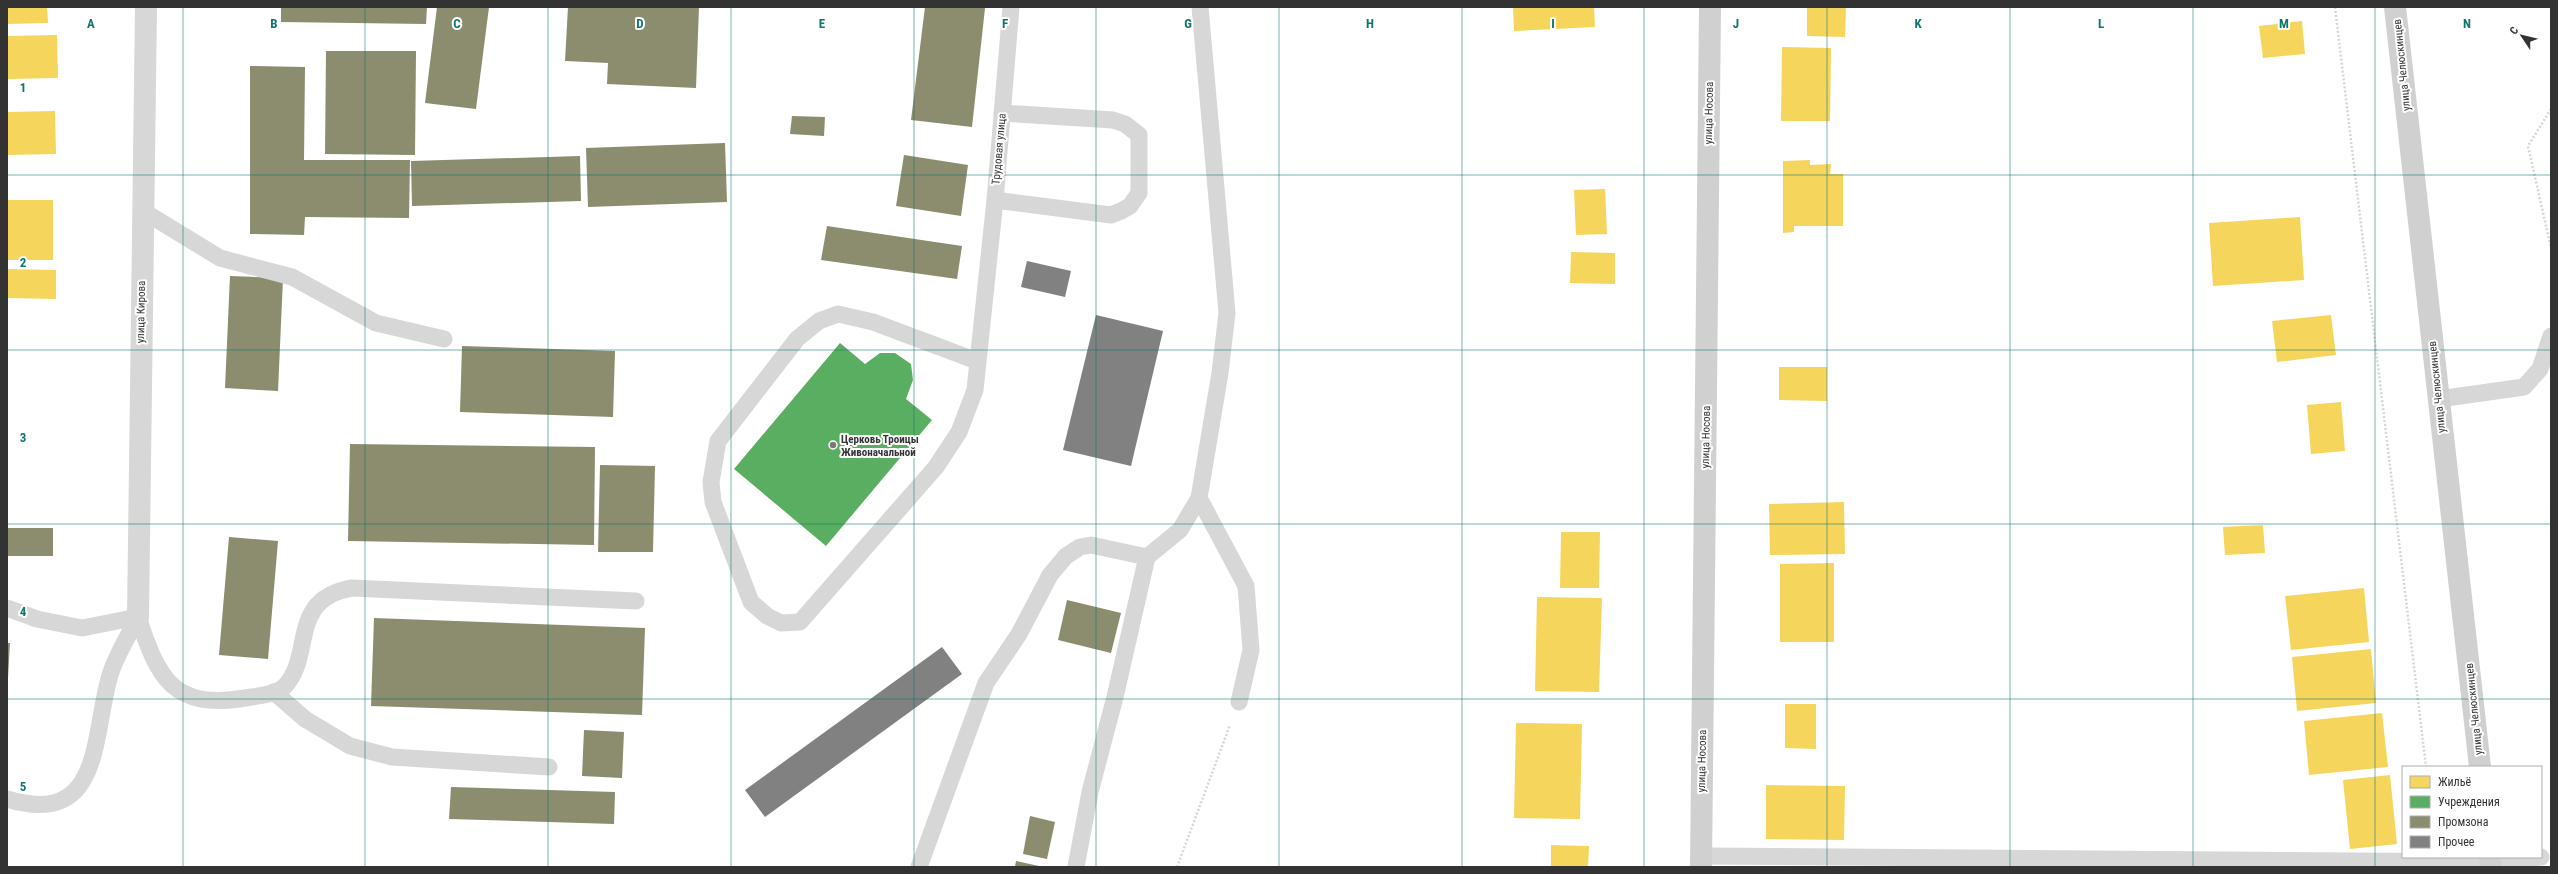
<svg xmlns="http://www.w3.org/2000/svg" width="2558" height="874" font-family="'Roboto Condensed',sans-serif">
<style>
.homes{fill:#f6d55c}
.public{fill:#5aae61}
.industry{fill:#8c8c6e}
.building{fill:#818181}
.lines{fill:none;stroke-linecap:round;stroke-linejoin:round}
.path{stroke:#d6d6d6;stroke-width:2.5;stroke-dasharray:2 2;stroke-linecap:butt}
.lane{stroke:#d7d7d7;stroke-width:17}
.street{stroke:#d7d7d7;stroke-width:22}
.secondary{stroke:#d0d0d0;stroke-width:22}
.grid{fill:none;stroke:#0f766e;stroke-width:1;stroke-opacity:0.55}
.poi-dot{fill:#7a7a7a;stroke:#fff;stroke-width:1.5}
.labels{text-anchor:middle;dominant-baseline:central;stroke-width:4;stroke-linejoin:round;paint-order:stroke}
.street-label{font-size:11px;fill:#333;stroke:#fff}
.poi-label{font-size:11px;font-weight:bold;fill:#333;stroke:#fff;text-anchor:start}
.grid-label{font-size:13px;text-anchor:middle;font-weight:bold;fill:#0f766e;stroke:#fff;stroke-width:4;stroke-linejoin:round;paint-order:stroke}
</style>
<rect width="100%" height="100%" fill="#fff"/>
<g class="homes">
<polygon points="7,7 47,7 48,23 7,24"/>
<polygon points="1513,7 1594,7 1595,27 1514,31"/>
<polygon points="1807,7 1846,7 1845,37 1807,36"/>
<polygon points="2302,21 2305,54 2263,58 2259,26"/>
<polygon points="57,35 58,78 7,79 7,36"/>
<polygon points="1782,47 1831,48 1830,121 1781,121"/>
<polygon points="55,111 56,154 7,155 7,112"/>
<polygon points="1810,160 1810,165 1831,164 1830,174 1843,174 1843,226 1794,226 1794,232 1783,233 1783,161"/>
<polygon points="1605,189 1607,234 1576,235 1574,190"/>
<rect x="7" y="200" width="46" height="60"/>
<polygon points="2300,217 2304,280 2213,286 2209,223"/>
<polygon points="1571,252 1615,253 1615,284 1570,283"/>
<polygon points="7,269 56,270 56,299 7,298"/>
<polygon points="2331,315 2336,355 2277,362 2272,321"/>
<polygon points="1779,367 1827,367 1827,401 1779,400"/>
<polygon points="2341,402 2345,451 2311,454 2307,405"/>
<polygon points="1844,502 1845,554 1770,555 1769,504"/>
<polygon points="2263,525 2265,553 2225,555 2223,527"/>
<polygon points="1561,532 1600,532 1599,588 1560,588"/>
<polygon points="1834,563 1834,642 1780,642 1780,564"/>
<polygon points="2364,588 2369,642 2291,650 2285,596"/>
<polygon points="1537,597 1602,598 1599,692 1535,691"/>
<polygon points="2371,649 2376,703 2297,711 2292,657"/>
<polygon points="1785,704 1816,704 1816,749 1785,748"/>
<polygon points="2382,713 2388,767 2309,775 2304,721"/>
<polygon points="1516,723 1582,724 1580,819 1514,818"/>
<polygon points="2390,775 2397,844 2350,849 2343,780"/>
<polygon points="1766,785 1845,786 1844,840 1766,839"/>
<polygon points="1551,845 1589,846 1588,867 1551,867"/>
</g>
<polygon class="public" points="840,343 865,364 880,353 895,353 911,364 913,380 906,399 932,420 826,546 734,469"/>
<g class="industry">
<polygon points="281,7 427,7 426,24 281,22"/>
<polygon points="437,7 489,7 476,109 425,103"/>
<polygon points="568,7 699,7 696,88 607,84 608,63 565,61"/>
<polygon points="925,7 985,8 972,127 911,120"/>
<polygon points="326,51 416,51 415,155 325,154"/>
<polygon points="250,66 305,67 304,160 410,160 409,218 305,217 304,235 250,234"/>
<polygon points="792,116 825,117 824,136 790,134"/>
<polygon points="725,143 727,202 588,207 586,148"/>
<polygon points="904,155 968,165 961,216 896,206"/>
<polygon points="580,156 581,201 412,206 411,161"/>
<polygon points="827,226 962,246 957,279 821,260"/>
<polygon points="230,276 283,278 278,391 225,388"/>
<polygon points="462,346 615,351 613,417 460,412"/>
<polygon points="350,444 595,447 594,545 348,541"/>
<polygon points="600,465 655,466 653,552 598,552"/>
<rect x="7" y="528" width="46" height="28"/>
<polygon points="229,537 278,541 268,659 219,655"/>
<polygon points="1067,600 1121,613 1111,653 1058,640"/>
<polygon points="374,618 645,628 642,715 371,706"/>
<polygon points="7,643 10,643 8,678 7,678"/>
<polygon points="584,730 624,732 622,778 582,776"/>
<polygon points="451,787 615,792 614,824 449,819"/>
<polygon points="1030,816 1055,822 1047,859 1023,854"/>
<polygon points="1016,861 1039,866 1039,867 1015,867"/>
</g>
<g class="building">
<polygon points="1027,261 1071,271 1065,297 1021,287"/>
<polygon points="1096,315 1163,331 1131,466 1063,450"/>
<polygon points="942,647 962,674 765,817 745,790"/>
</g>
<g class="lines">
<g class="path">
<polyline points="2335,7 2426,767"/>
<polyline points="2551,109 2528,146 2551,248"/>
<polyline points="1177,867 1230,725"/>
</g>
<g class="lane">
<polyline points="995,200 1111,215 1121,211 1130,206 1139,193 1139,135 1125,124 1113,120 1002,113"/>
<polyline points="143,211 220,258 292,277 376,323 444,339"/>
<polyline points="977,361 873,322 838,314 819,321 797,339 718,441 711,482 713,502 751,602 767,616 781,623 800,622 936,467 959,432 975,390 995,200 1011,7"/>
<polyline points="2439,399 2524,387 2540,369 2551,336"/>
<polyline points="1199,498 1246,586 1251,650 1239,702"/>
<path d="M7 608 37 619 82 628 138 617C129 635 116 655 110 675 92 736 103 828 7 799"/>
<path d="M138 617C158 678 173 710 245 698 257 696 277 695 285 686 314 655 288 599 352 588L636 601"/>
<polyline points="274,692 305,719 350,746 392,757 549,767"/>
<polyline points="1701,856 2491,862 2541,857"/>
<polyline points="919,867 986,683 1019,634 1050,575 1066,556 1080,547 1091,545 1147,557"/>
<polyline points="1076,867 1090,792 1115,697 1147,557 1180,530 1199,498 1220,373 1227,313 1200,7"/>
</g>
<polyline class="street" points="138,617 146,7"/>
<g class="secondary">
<polyline points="2395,7 2480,767"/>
<polyline points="2490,857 2491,867"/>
<polyline points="1701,867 1710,7"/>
</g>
</g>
<path class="grid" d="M183 7V867M365 7V867M548 7V867M731 7V867M914 7V867M1096 7V867M1279 7V867M1462 7V867M1644 7V867M1827 7V867M2010 7V867M2193 7V867M2375 7V867M7 175H2551M7 350H2551M7 524H2551M7 699H2551"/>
<circle class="poi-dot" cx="833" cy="445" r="4"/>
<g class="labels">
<g class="street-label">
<text transform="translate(2402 65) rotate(-96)">улица Челюскинцев</text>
<text transform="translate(1709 113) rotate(-89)">улица Носова</text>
<text transform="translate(999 149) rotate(-85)">Трудовая улица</text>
<text transform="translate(141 312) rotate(-89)">улица Кирова</text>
<text transform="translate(2437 387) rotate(-96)">улица Челюскинцев</text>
<text transform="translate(1706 437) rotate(-89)">улица Носова</text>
<text transform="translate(2474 709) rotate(-96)">улица Челюскинцев</text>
<text transform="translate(1702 761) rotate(-89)">улица Носова</text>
</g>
<g class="poi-label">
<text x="841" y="439">Церковь Троицы<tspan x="841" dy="13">Живоначальной</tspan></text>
</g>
</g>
<g class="grid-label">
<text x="91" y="28">A</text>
<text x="274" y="28">B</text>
<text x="457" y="28">C</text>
<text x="640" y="28">D</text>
<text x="822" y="28">E</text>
<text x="1005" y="28">F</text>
<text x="1188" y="28">G</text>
<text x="1370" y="28">H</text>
<text x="1553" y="28">I</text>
<text x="1736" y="28">J</text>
<text x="1918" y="28">K</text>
<text x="2101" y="28">L</text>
<text x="2284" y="28">M</text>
<text x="2467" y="28">N</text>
<text x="23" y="92">1</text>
<text x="23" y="267">2</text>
<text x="23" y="442">3</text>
<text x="23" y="616">4</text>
<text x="23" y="791">5</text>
</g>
<rect width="2558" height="874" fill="none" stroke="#333333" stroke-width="16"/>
<rect x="2402" y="766" width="140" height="92" fill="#ffffff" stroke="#adadad"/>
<rect x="2410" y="776" width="20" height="12" fill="#f6d55c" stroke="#adadad"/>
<text x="2438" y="786" font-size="12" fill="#333333">Жильё</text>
<rect x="2410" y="796" width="20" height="12" fill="#5aae61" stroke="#adadad"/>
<text x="2438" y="806" font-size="12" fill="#333333">Учреждения</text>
<rect x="2410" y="816" width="20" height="12" fill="#8c8c6e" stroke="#adadad"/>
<text x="2438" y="826" font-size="12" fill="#333333">Промзона</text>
<rect x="2410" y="836" width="20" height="12" fill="#818181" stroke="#adadad"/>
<text x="2438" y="846" font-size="12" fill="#333333">Прочее</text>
<g transform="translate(2522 36) rotate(305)" stroke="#ffffff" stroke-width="3" paint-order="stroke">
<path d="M0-3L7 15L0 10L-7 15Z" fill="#333333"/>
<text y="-6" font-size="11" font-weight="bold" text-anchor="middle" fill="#333333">С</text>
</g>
</svg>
